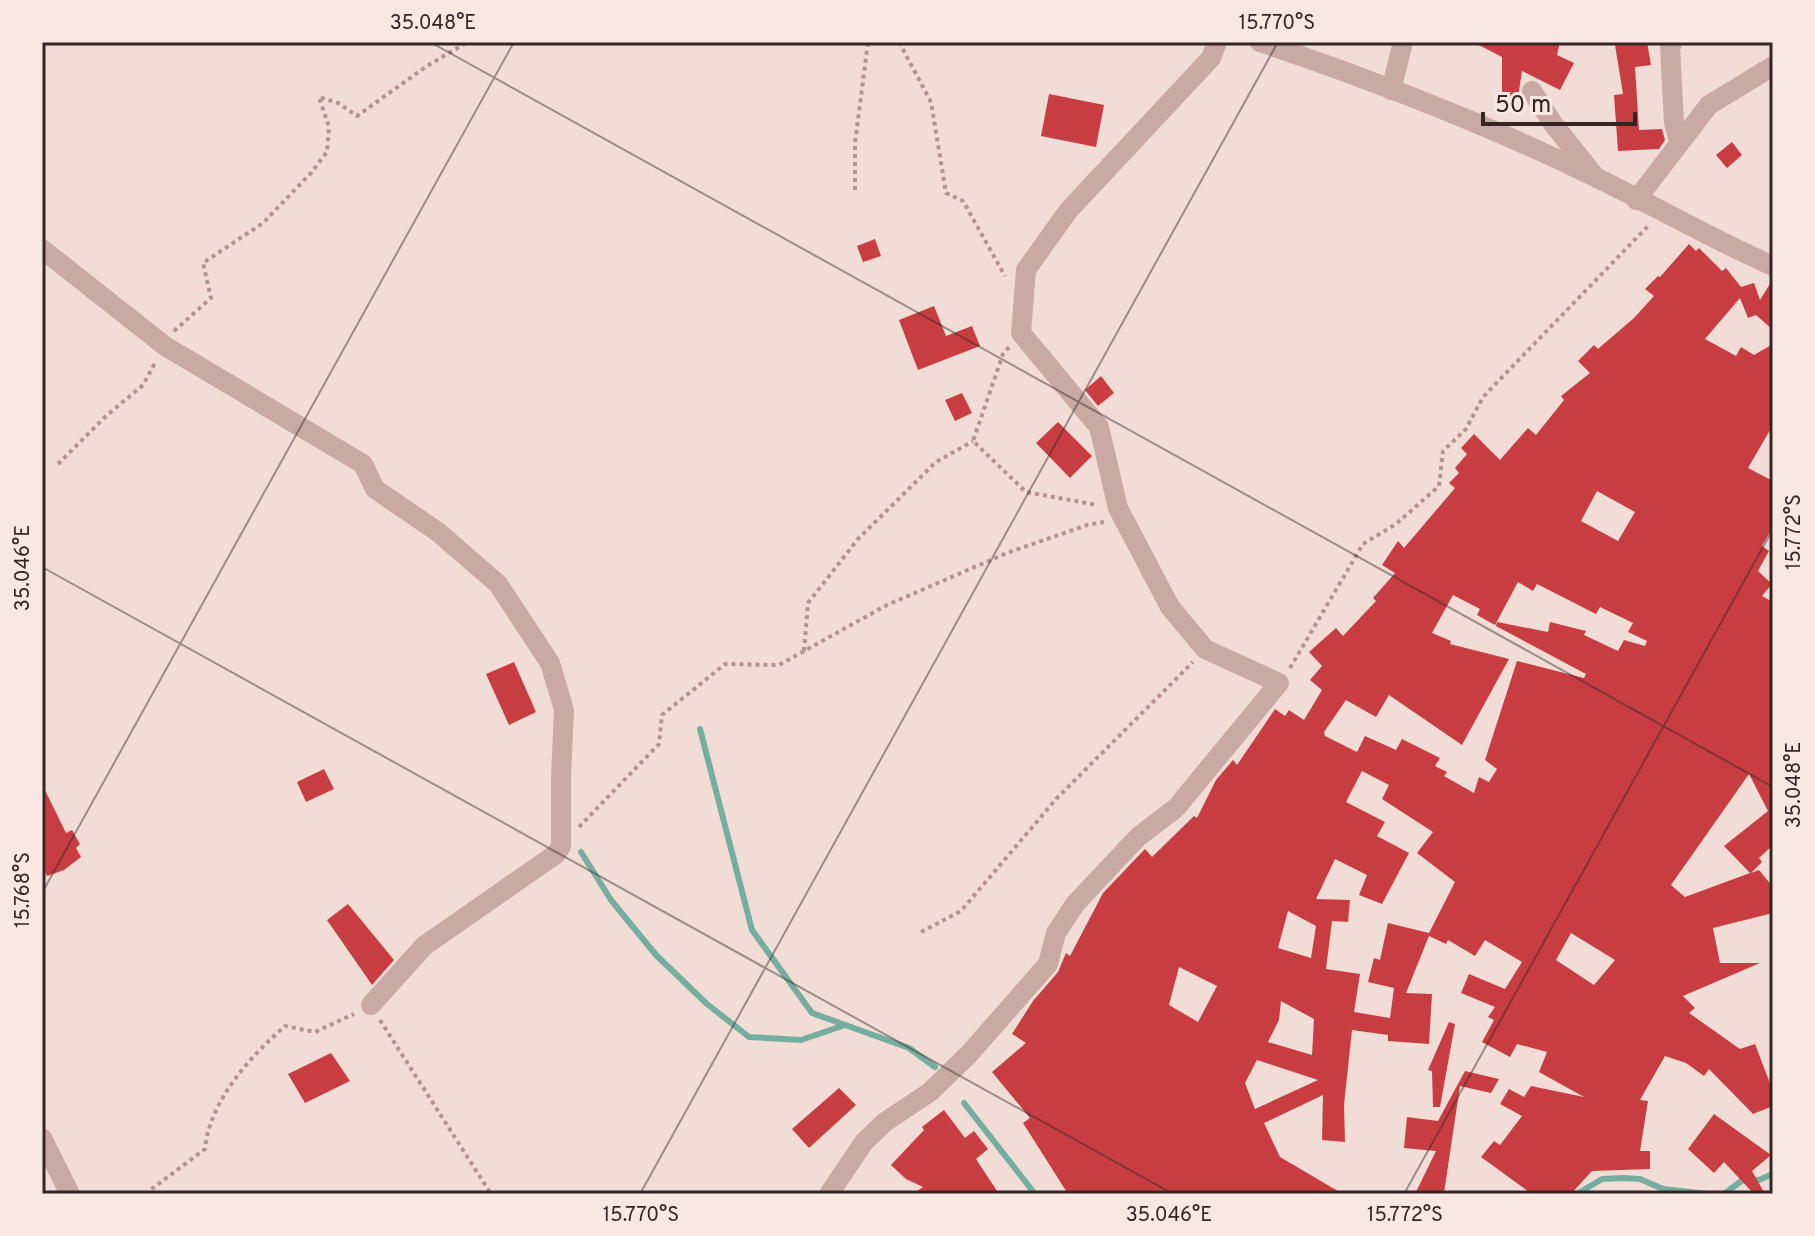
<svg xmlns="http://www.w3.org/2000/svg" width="1815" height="1236" font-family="Overpass,sans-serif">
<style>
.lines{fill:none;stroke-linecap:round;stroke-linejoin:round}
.stream{stroke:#75aea1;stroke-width:6}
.building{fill:#c83d41;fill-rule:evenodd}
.path{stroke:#b4938d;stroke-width:4;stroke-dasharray:4 4;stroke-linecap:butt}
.street{stroke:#c9aaa3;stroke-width:20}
.ticks{fill:none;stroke:#332625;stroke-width:2;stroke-opacity:0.45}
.neatline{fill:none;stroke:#332625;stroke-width:3}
.ticks-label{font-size:20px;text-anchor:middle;fill:#332625}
</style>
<rect width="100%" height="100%" fill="#f1ddd6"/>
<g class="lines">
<g class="stream">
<polyline points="700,729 752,930 812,1013 909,1048 935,1067"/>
<polyline points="581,852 611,900 656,955 707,1004 749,1037 801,1040 845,1025"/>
<polyline points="964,1103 1035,1194"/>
<polyline points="1577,1194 1602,1179 1624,1178 1640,1179 1663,1189 1708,1194"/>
<polyline points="1724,1194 1744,1179 1759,1180 1773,1174"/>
</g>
</g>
<g class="building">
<polygon points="1473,42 1560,42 1557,55 1574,63 1560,90 1522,71 1519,91 1521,98 1502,98 1502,57"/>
<polygon points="1636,42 1647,42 1651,65 1635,67 1639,130 1662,129 1665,140 1659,149 1618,151 1614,95 1623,94 1615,45"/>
<polygon points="1049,94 1104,105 1096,147 1041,136"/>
<polygon points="1732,142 1742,155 1727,168 1716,155"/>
<polygon points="875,239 881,256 863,262 857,246"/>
<path d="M1689 244 1696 251 1699 248 1722 271 1726 268 1741 287 1754 283 1760 300 1773 279V330L1756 315 1748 318 1740 298 1705 339 1736 356 1741 347 1754 355 1773 344V425L1748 468 1773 481V527L1762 546 1769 551 1758 571 1772 584 1762 596 1773 602V845L1759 858 1762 862 1751 873 1759 870 1773 887V913L1713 928 1720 963H1760L1683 996 1695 1008 1689 1013 1740 1049 1755 1044 1773 1091V1106L1753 1114 1709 1069 1704 1076 1686 1063 1665 1056 1640 1100 1648 1101 1640 1151H1650V1169L1592 1171 1571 1194H1532L1481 1157 1494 1141 1500 1145 1522 1116 1500 1104 1509 1089 1524 1097 1531 1086 1584 1097 1539 1072 1547 1052 1517 1044 1510 1057 1482 1042 1494 1020 1488 1017 1495 1007 1461 993 1469 974 1505 989 1522 962 1485 940 1475 956 1448 940 1446 944 1429 936 1406 993 1432 994 1429 1044 1388 1041V1035L1352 1030 1344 1105 1345 1142 1322 1140 1323 1095 1264 1123 1280 1157 1343 1194H1068L1023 1123 1030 1118 992 1072 1026 1043 1012 1034 1033 1001 1058 972 1066 953 1070 956 1103 893 1145 849 1152 857 1194 816 1197 818 1216 780 1233 760 1237 765 1275 709 1285 716 1289 710 1304 720 1322 690 1310 680 1322 666 1309 652 1336 628 1343 636 1376 601 1373 598 1395 573 1382 565 1398 541 1404 548 1455 488 1449 483 1459 473 1455 468 1467 454 1461 448 1474 434 1500 460 1528 428 1536 435 1564 400 1561 396 1590 373 1578 361 1594 345 1598 349 1634 318 1654 296 1645 289 1658 276 1660 277ZM1597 491 1635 512 1618 541 1581 521ZM1518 582 1533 591 1537 584 1596 614 1600 607 1633 623 1628 632 1647 641 1645 646 1624 640 1618 651 1584 635 1586 631 1550 622 1548 632 1497 622 1496 626 1586 674 1584 678 1517 661 1485 760 1497 769 1489 782 1479 777 1474 793 1444 776 1447 772 1435 766 1440 758 1402 739 1396 750 1365 736 1357 752 1325 736 1324 732 1346 700 1376 717 1389 695 1462 745 1509 659 1450 644 1451 641 1432 633 1453 595 1480 609 1477 615 1495 625ZM1362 771 1389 785 1382 799 1433 832 1417 853 1455 882 1429 933 1388 923 1380 960 1374 958 1368 982 1394 988 1390 1018 1354 1012 1360 974 1326 969 1332 921 1348 922 1350 900 1316 899 1335 859 1367 875 1359 895 1382 904 1409 853 1377 836 1385 822 1346 802ZM1749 774 1768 811 1724 846 1750 873 1685 897 1671 885ZM1288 911 1316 926 1311 958 1278 948ZM1571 933 1615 960 1594 985 1556 960ZM1179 967 1217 986 1198 1022 1169 1005ZM1281 1001 1314 1019 1312 1055 1268 1042 1279 1020ZM1257 1060 1318 1080 1255 1109 1245 1083Z"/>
<polygon points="934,306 946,336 972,326 980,346 918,370 899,320"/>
<polygon points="1101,376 1114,393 1098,406 1085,390"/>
<polygon points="962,393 972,413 955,421 945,400"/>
<polygon points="1058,422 1092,456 1070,478 1036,443"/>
<polygon points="514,662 536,712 509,725 486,674"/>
<polygon points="324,769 334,789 306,802 297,782"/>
<polygon points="42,784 66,833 72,830 80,844 76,848 81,857 64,870 47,876 42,865"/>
<polygon points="348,904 394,960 372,985 327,920"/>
<polygon points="1449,1022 1455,1024 1440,1107 1433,1107 1432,1071 1428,1070"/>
<polygon points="331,1053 350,1081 305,1103 288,1074"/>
<polygon points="1465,1071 1499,1079 1491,1093 1460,1086 1444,1193 1415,1194 1436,1151 1404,1148 1407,1117 1438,1121"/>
<polygon points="839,1088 856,1105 809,1148 792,1129"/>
<polygon points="944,1110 965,1138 974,1131 988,1149 976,1159 999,1194 913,1194 923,1187 906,1179 891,1165 924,1130 922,1127"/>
<polygon points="1714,1114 1771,1155 1752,1171 1765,1194 1754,1194 1724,1162 1714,1173 1688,1149"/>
</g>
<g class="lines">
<g class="path">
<polyline points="899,42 931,102 946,193 963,201 1005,276"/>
<polyline points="855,190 855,143 868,42"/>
<polyline points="174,331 211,298 203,263 263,223 311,173 327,152 329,127 319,97 338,103 357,116 427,66 466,43 495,42"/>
<polyline points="1009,347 1003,354 973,441 1026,492 1097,505"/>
<polyline points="58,464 106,416 143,385 155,363"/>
<polyline points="804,651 808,603 858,539 936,462 973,441"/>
<polyline points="1290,668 1363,544 1396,524 1439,486 1443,451 1466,429 1483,397 1648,226"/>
<polyline points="579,827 659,744 662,715 725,664 779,665 887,605 1007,553 1087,525 1104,522"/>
<polyline points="921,932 961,911 1057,798 1193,662"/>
<polyline points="380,1020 491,1194"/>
<path d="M145 1194 205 1149C210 1100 250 1057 285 1026L315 1032 354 1014"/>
</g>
<g class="street">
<path d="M1260 42C1373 80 1486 124 1593 176 1653 205 1712 239 1773 266"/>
<polyline points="1673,42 1670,47 1674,123 1679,141"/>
<polyline points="1391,90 1403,42"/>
<polyline points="1532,91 1554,125 1593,174"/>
<polyline points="1636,200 1709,105 1773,66"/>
<polyline points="42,249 165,346 363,464 375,489 438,532 498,584 550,663 564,710 561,777 561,846 556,854 424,946 371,1005"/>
<polyline points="42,1138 70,1194"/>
<polyline points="829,1194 864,1142 885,1122 930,1092 970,1053 1048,964 1056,933 1075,904 1138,837 1176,808 1279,683 1205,649 1170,607 1118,508 1099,427 1021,333 1026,270 1068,211 1211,58 1217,42"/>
</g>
</g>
<path class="ticks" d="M430 42 1773 787M1765 42 1773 46M42 567 1173 1194M42 893 514 42M640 1194 1278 42M1404 1194 1773 529"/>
<rect width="1815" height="1236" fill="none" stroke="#f9e8e2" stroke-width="88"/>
<path d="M1483 112v12h152v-12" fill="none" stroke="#332625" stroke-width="4"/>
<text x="1495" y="112" font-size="24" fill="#332625" stroke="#f9e8e2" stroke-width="6" paint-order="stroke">50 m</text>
<rect x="44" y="44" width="1727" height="1148" class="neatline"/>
<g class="ticks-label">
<text x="433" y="29">35.048°E</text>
<text x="1277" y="29">15.770°S</text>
<text transform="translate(1793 532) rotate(-90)" y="7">15.772°S</text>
<text transform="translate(22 568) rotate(-90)" y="7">35.046°E</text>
<text transform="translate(1793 785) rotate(-90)" y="7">35.048°E</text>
<text transform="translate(22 890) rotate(-90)" y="7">15.768°S</text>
<text x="641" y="1221">15.770°S</text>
<text x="1169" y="1221">35.046°E</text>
<text x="1405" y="1221">15.772°S</text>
</g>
</svg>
